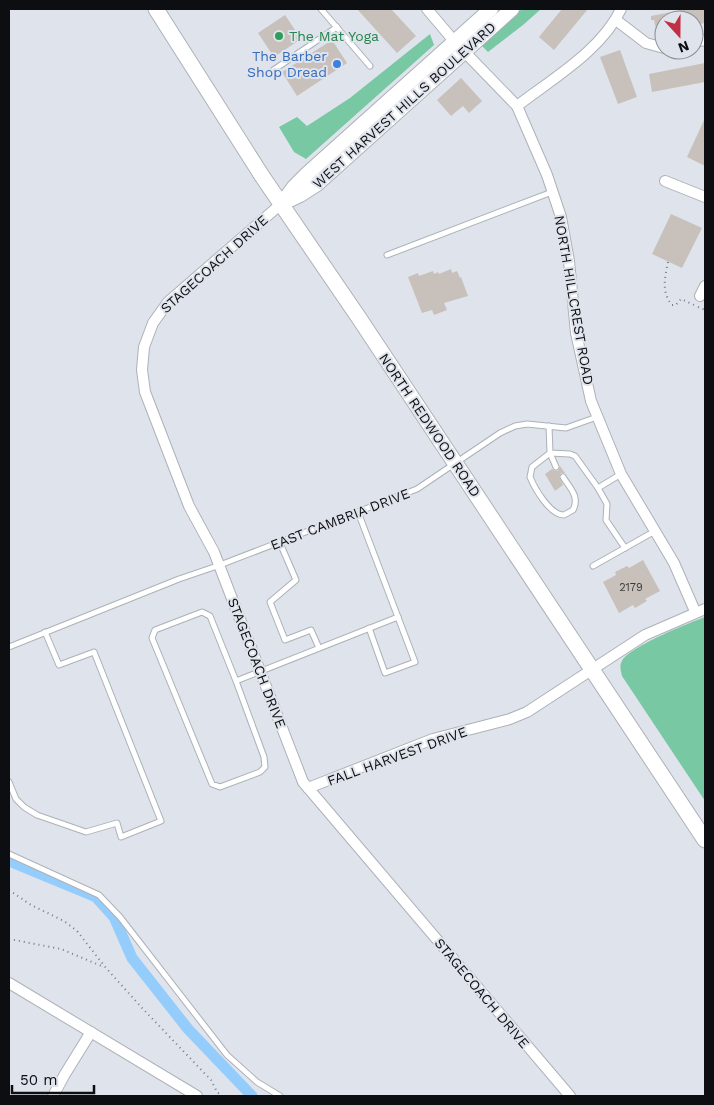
<svg xmlns="http://www.w3.org/2000/svg" width="714" height="1105" font-family="'Work Sans',sans-serif">
<style>
.green{fill:#78c8a3}
.lines{fill:none;stroke-linecap:round;stroke-linejoin:round}
.canal{stroke:#94cdfc;stroke-width:11}
.building{fill:#c8c1bb}
.lane-casing{stroke:#adb1b8;stroke-width:7}
.street-casing{stroke:#adb1b8;stroke-width:12}
.secondary-casing{stroke:#adb1b8;stroke-width:16}
.primary-casing{stroke:#adb1b8;stroke-width:17}
.path{stroke:#787b81;stroke-width:2;stroke-dasharray:1 4;stroke-linecap:butt}
.lane{stroke:#fff;stroke-width:5}
.street{stroke:#fff;stroke-width:10}
.secondary{stroke:#fff;stroke-width:14}
.primary{stroke:#fff;stroke-width:15}
.leisure-dot{fill:#2e9e5b;stroke:#dfe3eb;stroke-width:2}
.shop-dot{fill:#3f7fe0;stroke:#dfe3eb;stroke-width:2}
.labels{text-anchor:middle;dominant-baseline:central;stroke-width:4;stroke-linejoin:round;paint-order:stroke}
.number-label{font-size:11px;fill:#3c3b3c}
.leisure-label{font-size:14px;fill:#27864d;stroke:#dfe3eb;text-anchor:start}
.shop-label{font-size:14px;fill:#366cbe;stroke:#dfe3eb;text-anchor:end}
.street-label{font-size:14px;fill:#0d0e11;stroke:#dfe3eb}
</style>
<rect width="100%" height="100%" fill="#dfe3eb"/>
<g class="green">
<polygon points="522,9 541,9 523,25 488,52 481,45"/>
<polygon points="430,34 434,45 306,159 294,152 279,127 297,117 307,126 350,98"/>
<path d="M705 617V801L622 676C621 671 619 666 622 661 629 647 689 623 705 617Z"/>
</g>
<g class="lines">
<polyline class="canal" points="9,861 96,897 114,917 132,958 188,1029 252,1096"/>
</g>
<g class="building">
<polygon points="357,9 391,9 416,36 397,53"/>
<polygon points="562,9 588,9 554,50 539,37"/>
<polygon points="687,9 705,9 705,23 694,25 694,20 664,20 664,41 658,39 654,20 651,20 651,16"/>
<polygon points="285,15 301,39 274,57 258,33"/>
<polygon points="332,40 347,63 297,96 282,72"/>
<polygon points="620,50 637,97 618,104 600,57"/>
<polygon points="705,63 705,82 652,92 649,74"/>
<polygon points="461,78 482,101 469,113 463,106 451,116 437,100"/>
<polygon points="705,118 705,166 687,157"/>
<polygon points="671,214 702,228 682,268 652,254"/>
<polygon points="451,269 452,273 457,271 460,278 461,277 468,296 444,303 447,310 434,315 432,310 422,313 408,277 418,273 419,276 433,271 434,274 438,272 439,274"/>
<polygon points="560,466 565,473 561,473 559,477 563,485 555,491 545,474 552,469 555,471 558,471"/>
<polygon points="643,560 660,591 645,599 647,601 635,608 633,605 619,613 603,582 616,575 615,572 627,566 629,568"/>
</g>
<g class="lines">
<defs>
<g id="lane">
<polyline points="321,9 370,66"/>
<polyline points="269,73 337,27"/>
<polyline points="387,255 552,192"/>
<polyline points="549,426 550,453 570,454 575,456 598,488"/>
<path d="M556 467 550 453 532 467 530 477C535 489 550 515 564 515L573 510C580 497 570 488 563 477"/>
<polyline points="621,474 598,488 607,504 606,520 625,548"/>
<polyline points="358,512 415,662 385,673 369,628"/>
<polyline points="280,543 296,580 270,602 285,640 311,630 319,648"/>
<polyline points="593,566 655,531"/>
<polyline points="9,647 179,579 220,565 417,489 500,433 515,426 527,424 566,428 597,417"/>
<polyline points="236,681 210,616 202,612 155,630 152,638 212,784 220,787 260,772 265,767 264,757 236,681 398,617"/>
<polyline points="9,782 16,799 24,807 37,815 86,832 117,823 121,837 161,821 94,652 59,665 45,632"/>
<polyline points="9,854 99,895 120,917 227,1055 257,1082 280,1096"/>
</g>
<g id="street">
<polyline points="427,9 454,41 517,106 547,175 561,217 569,261 576,333 591,401 621,474 674,563 694,609"/>
<polyline points="616,20 646,43 664,48"/>
<polyline points="694,42 705,40"/>
<path d="M517 106C552 79 602 50 621 9"/>
<polyline points="665,181 705,197"/>
<polyline points="281,204 168,302 153,323 144,347 142,370 145,392 189,506 214,552 303,782 570,1096"/>
<polyline points="700,296 705,286"/>
<polyline points="308,788 433,739 510,719 527,712 645,635 705,609"/>
<polyline points="9,983 197,1096"/>
<polyline points="53,1096 65,1074 91,1032"/>
</g>
<g id="secondary">
<polyline points="283,202 294,187 308,173 491,9"/>
<polyline points="281,204 300,195 317,184 512,9"/>
</g>
<polyline id="primary" points="156,9 262,176 359,318 705,840"/>
</defs>
<use href="#lane" class="lane-casing"/>
<use href="#street" class="street-casing"/>
<use href="#secondary" class="secondary-casing"/>
<use href="#primary" class="primary-casing"/>
<g class="path">
<polyline points="352,9 353,9"/>
<path d="M668 262C665 277 661 292 672 305H676L681 299 694 305"/>
<polyline points="698,307 705,310"/>
<polyline points="9,890 31,905 64,921 77,931 106,968 143,1009 211,1080 217,1092 222,1096"/>
<polyline points="9,939 61,949 104,967"/>
</g>
<use href="#lane" class="lane"/>
<use href="#street" class="street"/>
<use href="#secondary" class="secondary"/>
<use href="#primary" class="primary"/>
</g>
<circle class="leisure-dot" cx="279" cy="36" r="5"/>
<circle class="shop-dot" cx="337" cy="64" r="5"/>
<g class="labels">
<g class="number-label">
<text x="631" y="587">2179</text>
</g>
<g class="leisure-label">
<text x="289" y="36">The Mat Yoga</text>
</g>
<g class="shop-label">
<text x="327" y="56">The Barber<tspan x="327" dy="16">Shop Dread</tspan></text>
</g>
<g class="street-label">
<text transform="translate(404 105) rotate(-42)">WEST HARVEST HILLS BOULEVARD</text>
<text transform="translate(214 264) rotate(-42)">STAGECOACH DRIVE</text>
<text transform="translate(574 300) rotate(80)">NORTH HILLCREST ROAD</text>
<text transform="translate(430 425) rotate(56)">NORTH REDWOOD ROAD</text>
<text transform="translate(340 519) rotate(-21)">EAST CAMBRIA DRIVE</text>
<text transform="translate(257 663) rotate(69)">STAGECOACH DRIVE</text>
<text transform="translate(397 756) rotate(-20)">FALL HARVEST DRIVE</text>
<text transform="translate(482 993) rotate(50)">STAGECOACH DRIVE</text>
</g>
</g>
<rect width="714" height="1105" fill="none" stroke="#0d0e11" stroke-width="20"/>
<g transform="translate(679 35) rotate(159)"><circle r="24" fill="#dfe3eb" stroke="#8b8e94"/>
<path d="M0-4L9 19L0 12L-9 19Z" fill="#c02f43"/>
<text y="-8" font-size="14" font-weight="bold" text-anchor="middle" fill="#0d0e11">N</text>
</g>
<path d="M12 1085v8h82v-8" fill="none" stroke="#0d0e11" stroke-width="2.5"/>
<text x="20" y="1085" font-size="15" fill="#0d0e11" stroke="#dfe3eb" stroke-width="4" paint-order="stroke">50 m</text>
</svg>
